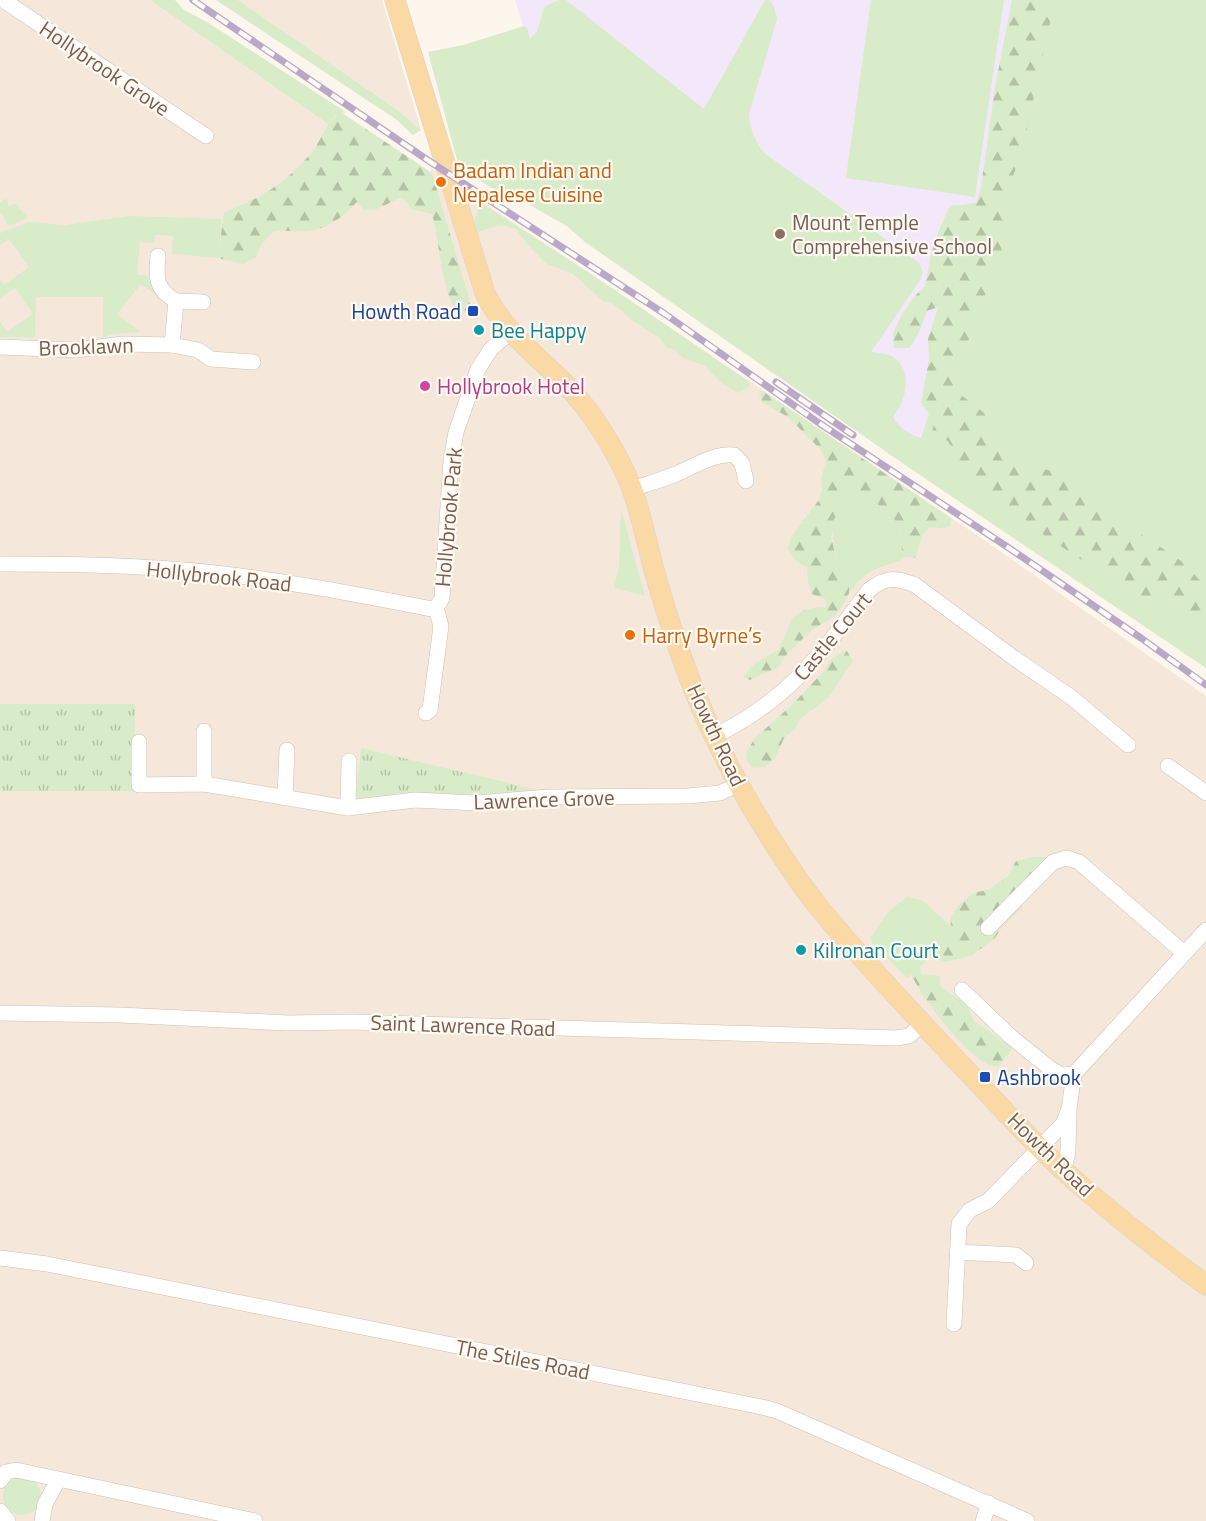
<svg xmlns="http://www.w3.org/2000/svg" width="1206" height="1521" font-family="'Titillium Web',sans-serif">
<style>
.residential{fill:#f5e8da}
.education{fill:#f3e8fa}
.grass{fill:#d8ecc9}
.forest{fill:url(#forest-firs)}
.park{fill:url(#park-tufts)}
.lines{fill:none;stroke-linecap:round;stroke-linejoin:round}
.minor-casing{stroke:#d1beb0;stroke-width:16}
.major-casing{stroke:#dad1cd;stroke-width:21}
.minor{stroke:#fff;stroke-width:15}
.major{stroke:#fbd9a5;stroke-width:20}
.rail-casing{stroke:#b9a8c9;stroke-width:7}
.rail{stroke:#fffaf3;stroke-width:4.5;stroke-dasharray:14;stroke-linecap:butt}
.food-dot{fill:#e8710a;stroke:#fffaf3;stroke-width:2}
.education-dot{fill:#8d6e63;stroke:#fffaf3;stroke-width:2}
.transit-dot{fill:#1a4fb4;stroke:#fffaf3;stroke-width:2}
.culture-dot{fill:#0f9aa8;stroke:#fffaf3;stroke-width:2}
.hotel-dot{fill:#d1479c;stroke:#fffaf3;stroke-width:2}
.labels{text-anchor:middle;dominant-baseline:central;stroke-width:4.5;stroke-linejoin:round;paint-order:stroke}
.street-label{font-size:21px;fill:#7a5c4d;stroke:#fffaf3}
.food-label{font-size:21px;fill:#c56008;stroke:#fffaf3;text-anchor:start}
.education-label{font-size:21px;fill:#785e54;stroke:#fffaf3;text-anchor:start}
.transit-label{font-size:21px;fill:#164399;stroke:#fffaf3;text-anchor:end}
.culture-label{font-size:21px;fill:#0d838f;stroke:#fffaf3;text-anchor:start}
.hotel-label{font-size:21px;fill:#b23c85;stroke:#fffaf3;text-anchor:start}
</style>
<defs>
<pattern id="forest-firs" width="22" height="20" patternUnits="userSpaceOnUse" patternTransform="scale(1.5)"><rect width="22" height="20" fill="#d8ecc9"/><path d="M5 1l3.5 6h-7zM16 11l3.5 6h-7z" fill="#b4c2a5"/></pattern>
<pattern id="park-tufts" width="24" height="20" patternUnits="userSpaceOnUse" patternTransform="scale(1.5)"><rect width="24" height="20" fill="#d8ecc9"/><path d="M3 7l-1-3M5 7V3M7 7l1-3M15 17l-1-3M17 17v-4M19 17l1-3" fill="none" stroke="#b4c2a5"/></pattern>
</defs>
<rect width="100%" height="100%" fill="#fdf6ec"/>
<g class="residential">
<polygon points="0,0 150,0 328,124 334,117 342,113 431,173 431,168 594,276 987,542 1206,696 1206,1521 0,1521"/>
<polygon points="238,0 382,0 421,130 399,111"/>
</g>
<polygon class="education" points="515,0 1028,0 959,320 911,469 585,242 567,226 519,199 490,187 459,167 428,52 464,45 523,26"/>
<g class="grass">
<polygon points="150,0 175,0 184,10 207,22 346,112 334,117 328,124"/>
<polygon points="216,0 238,0 399,111 421,130 413,135 397,120"/>
<path d="M559 0H566L704 109 765 0H770L774 7 777 19 749 114C750 130 755 140 764 153L919 263 923 271 921 279 871 352C879 353 888 353 895 358 913 373 906 401 893 417 898 427 910 435 921 438L959 320 1028 0H1206V668L911 469 585 242 567 226 519 199 490 187 459 167 428 52 464 45 524 26 527 28 530 39 537 31 545 6Z"/>
<polygon points="871,0 1004,0 975,197 846,178"/>
<polygon points="6,198 9,206 15,204 28,217 10,226 6,223 5,218 0,212 0,203"/>
<path d="M475 199 594 276 751 383 748 388 738 393 720 382 705 366 683 358 675 350 666 347 660 338 634 322 612 303 603 301 573 274 547 264 526 243 516 229 506 226H497L478 232C473 221 476 218 479 207Z"/>
<polygon points="131,216 222,219 218,258 172,254 173,236 155,235 155,243 140,242 137,274 147,276 157,296 141,284 117,314 140,332 112,334 103,338 103,297 36,297 35,337 0,337 0,322 7,332 33,314 15,288 0,298 0,280 4,285 29,267 9,239 0,245 0,233 29,222 65,225"/>
<path d="M846 494C863 495 877 503 890 514 894 517 895 521 900 525L902 550 906 557C897 563 888 564 878 568 866 572 857 582 849 593 849 576 840 567 835 552 832 542 834 533 831 524 837 513 840 504 846 494Z"/>
<polygon points="621,509 645,596 614,588 619,566"/>
<polygon points="907,897 922,900 958,933 907,978 872,943 871,937 888,912"/>
<circle cx="22" cy="1496" r="19"/>
</g>
<g class="forest">
<polygon points="1012,0 1055,0 1022,151 1007,193 1008,224 1001,252 990,275 979,318 957,365 959,377 956,391 984,413 991,426 993,439 1024,464 1056,472 1099,499 1138,532 1184,563 1206,587 1206,606 1200,617 1158,597 1142,597 1127,593 1115,585 1104,573 1077,557 1002,507 992,509 987,505 970,473 957,459 948,441 940,438 930,437 935,422 921,403 929,359 928,339 938,307 927,311 920,330 910,348 894,348 893,333 900,318 912,299 925,286 931,254 939,230 950,206 976,203 981,187 995,87"/>
<path d="M342 113 432 173 467 291 470 304 466 311C461 311 457 310 454 306 443 293 438 234 432 214L411 209 406 201 400 198 377 209 364 210 357 202C344 216 328 229 308 231 297 232 286 230 274 231L261 245 256 257 243 264 218 258 224 212C259 200 292 179 314 149 324 136 326 120 342 113Z"/>
<path d="M761 390 951 518 950 526C943 530 938 527 931 528 920 530 920 550 915 558L906 557 902 550 900 525C895 522 894 517 890 514 878 503 863 495 846 494L845 499 841 503 840 509 831 524 833 530 831 537 835 553 849 582V593L847 598 834 617 813 629 785 656 779 667 750 680 743 677 754 664 779 649 793 617 804 610 818 607 825 608 827 605 825 599 812 594 808 583 807 568 795 560 788 549 791 537 819 500 822 489 821 479 826 461 821 450 788 417 762 402 759 395Z"/>
<polygon points="847,651 853,661 828,698 801,718 795,729 784,738 775,758 765,767 753,768 747,761 746,753 755,738 792,705 824,671 830,661 841,652"/>
<path d="M1033 857H1048L1024 884 1022 908 1002 927 995 938 971 956 945 962 926 955 920 959 921 974 940 976V986L967 1005 974 1021 1006 1043 1012 1049 998 1067C976 1066 943 1023 930 1005 921 994 915 981 908 969 921 942 929 949 950 935L951 917 958 906 973 893 988 890 1008 876 1016 861Z"/>
</g>
<g class="park">
<rect x="0" y="704" width="135" height="87"/>
<polygon points="361,748 538,790 480,795 412,793 361,801 356,796"/>
</g>
<g class="lines">
<defs>
<g id="minor">
<polyline points="3,0 206,136"/>
<path d="M158 256C156 277 155 289 176 301L172 345"/>
<polyline points="176,301 203,302"/>
<polyline points="0,347 76,350 123,344 172,345 198,350 211,359 253,362"/>
<path d="M632 489C647 484 662 480 676 474 695 466 714 453 734 455L742 463 746 481"/>
<path d="M0 564C72 564 143 565 215 573 288 581 359 595 432 609L436 608"/>
<polyline points="436,608 442,598 451,461 456,432 478,369 491,349 510,332"/>
<polyline points="426,713 430,710 441,626 436,608"/>
<path d="M714 736C789 700 821 654 869 590 885 577 896 577 915 585L1014 658 1071 697 1128 745"/>
<polyline points="139,742 139,785 204,784 348,808 415,800 476,803 549,797 688,796 720,793 739,784"/>
<polyline points="1168,766 1206,793"/>
<polyline points="204,784 204,731"/>
<polyline points="285,798 287,750"/>
<polyline points="348,808 349,761"/>
<polyline points="988,928 1053,862 1067,858 1079,862 1184,953"/>
<polyline points="962,990 1010,1036 1051,1069 1062,1075 1074,1074"/>
<polyline points="0,1013 120,1015 288,1023 352,1022 896,1038 909,1036 922,1024"/>
<polyline points="1064,1169 1068,1151 1069,1112"/>
<polyline points="957,1252 1016,1255 1026,1263"/>
<polyline points="0,1258 47,1264 762,1407 777,1411 1027,1521"/>
<polyline points="954,1324 959,1224 970,1210 988,1201 1063,1124 1069,1109 1074,1074 1206,930"/>
<polyline points="0,1481 6,1472 16,1470 255,1521"/>
<polyline points="0,1511 8,1521"/>
<polyline points="42,1521 45,1504 58,1480"/>
<polyline points="983,1521 989,1503"/>
</g>
<path id="major" d="M395 0 485 293C504 333 538 356 568 387 590 410 606 435 621 464 640 500 646 544 658 584 675 642 695 700 723 754 744 797 770 839 797 878 817 907 841 934 865 961 897 997 930 1032 963 1067 992 1097 1020 1129 1050 1158 1099 1204 1152 1245 1206 1285"/>
</defs>
<use href="#minor" class="minor-casing"/>
<use href="#major" class="major-casing"/>
<use href="#minor" class="minor"/>
<use href="#major" class="major"/>
<defs>
<g id="rail">
<polyline points="193,0 429,161 665,314 819,423 1006,546 1141,638 1206,685"/>
<polyline points="776,382 853,435"/>
</g>
</defs>
<use href="#rail" class="rail-casing"/>
<use href="#rail" class="rail"/>
</g>
<g class="food-dot">
<circle cx="441" cy="182" r="6"/>
<circle cx="630" cy="635" r="6"/>
</g>
<circle class="education-dot" cx="780" cy="234" r="6"/>
<g class="transit-dot">
<rect x="467" y="305" width="12" height="12" rx="3"/>
<rect x="979" y="1071" width="12" height="12" rx="3"/>
</g>
<g class="culture-dot">
<circle cx="479" cy="330" r="6"/>
<circle cx="801" cy="950" r="6"/>
</g>
<circle class="hotel-dot" cx="425" cy="386" r="6"/>
<g class="labels">
<g class="street-label">
<text transform="translate(105 68) rotate(34)">Hollybrook Grove</text>
<text transform="translate(86 346) rotate(-2)">Brooklawn</text>
<text transform="translate(448 517) rotate(-85)">Hollybrook Park</text>
<text transform="translate(219 576) rotate(6)">Hollybrook Road</text>
<text transform="translate(832 636) rotate(-50)">Castle Court</text>
<text transform="translate(717 735) rotate(65)">Howth Road</text>
<text transform="translate(544 799) rotate(-2)">Lawrence Grove</text>
<text transform="translate(463 1025) rotate(2)">Saint Lawrence Road</text>
<text transform="translate(1051 1154) rotate(44)">Howth Road</text>
<text transform="translate(523 1359) rotate(11)">The Stiles Road</text>
</g>
<g class="food-label">
<text x="453" y="170">Badam Indian and<tspan x="453" dy="24">Nepalese Cuisine</tspan></text>
<text x="642" y="635">Harry Byrne’s</text>
</g>
<g class="education-label">
<text x="792" y="222">Mount Temple<tspan x="792" dy="24">Comprehensive School</tspan></text>
</g>
<g class="transit-label">
<text x="461" y="311">Howth Road</text>
<text x="997" y="1077" text-anchor="start">Ashbrook</text>
</g>
<g class="culture-label">
<text x="491" y="330">Bee Happy</text>
<text x="813" y="950">Kilronan Court</text>
</g>
<g class="hotel-label">
<text x="437" y="386">Hollybrook Hotel</text>
</g>
</g>
</svg>
